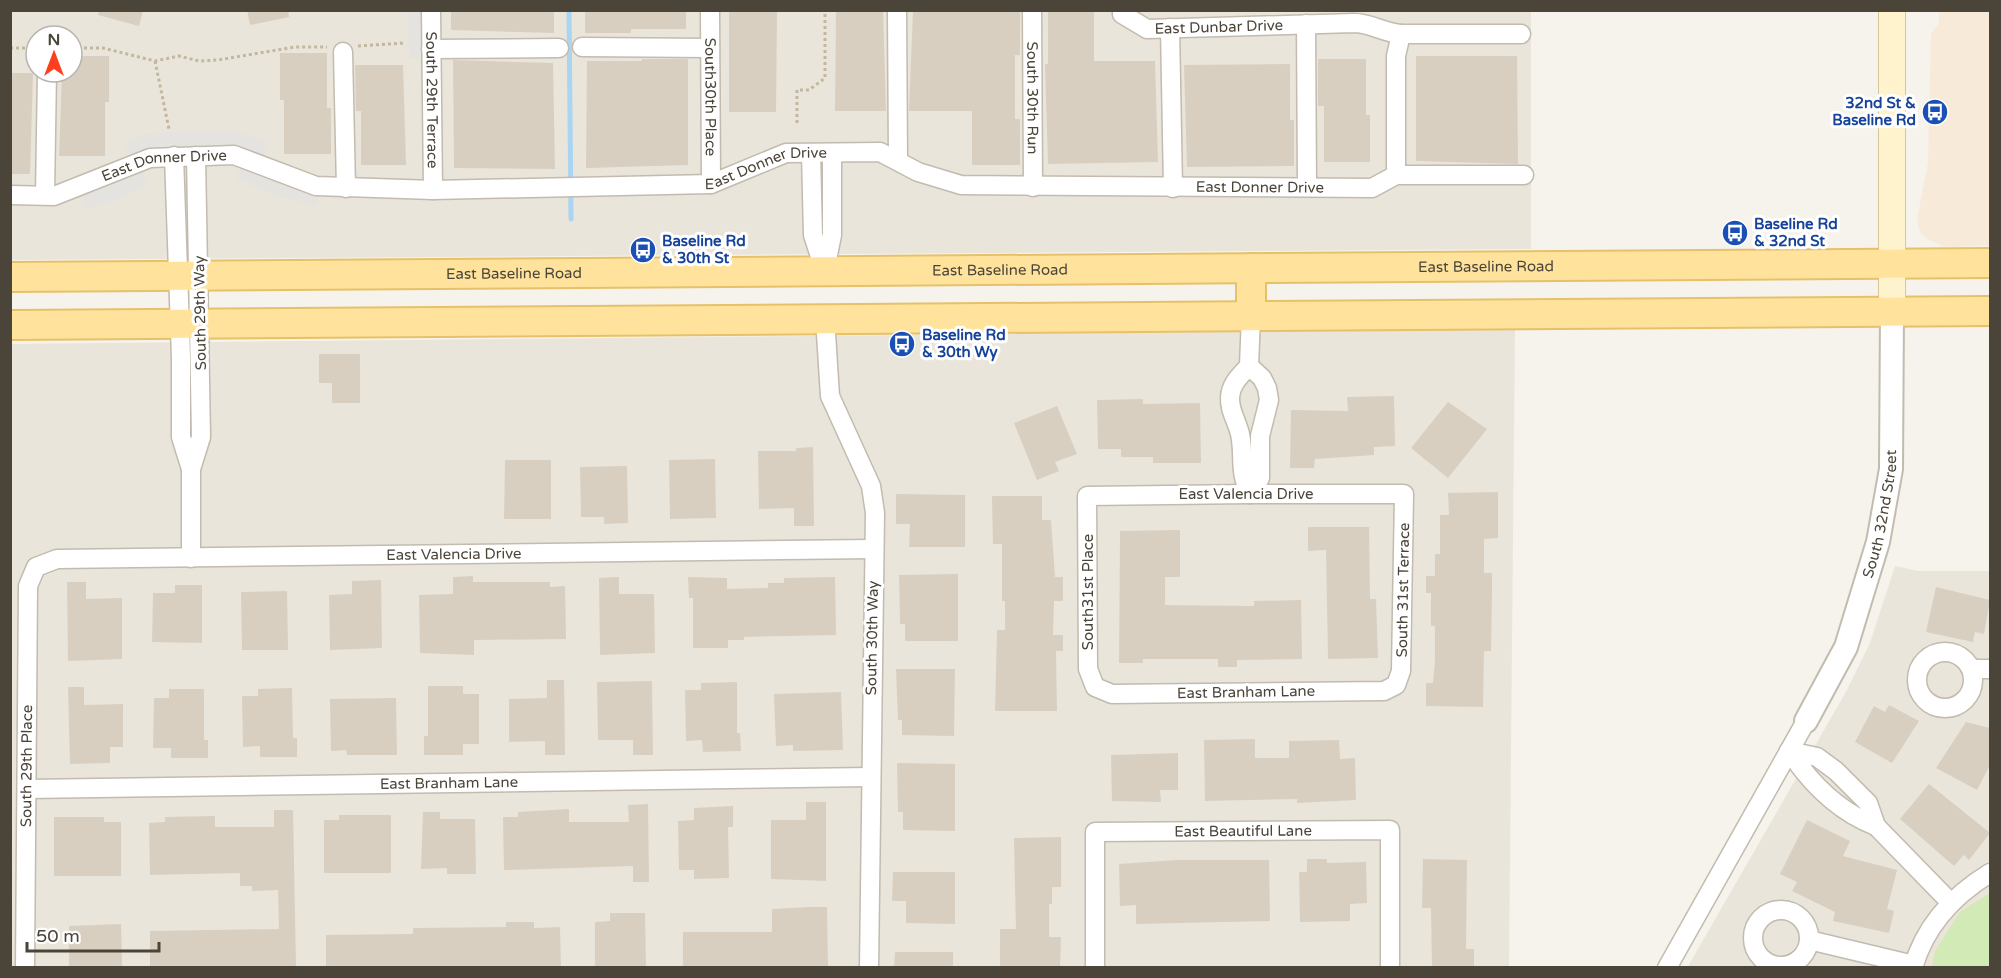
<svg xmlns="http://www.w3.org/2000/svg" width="2001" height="978" font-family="'Varela Round',sans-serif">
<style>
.residential{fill:#eae5da;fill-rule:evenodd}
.commercial{fill:#f7ead8}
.green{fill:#d2eab5}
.parking{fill:#e5e3e0}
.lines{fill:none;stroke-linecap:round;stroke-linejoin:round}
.stream{stroke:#a9d4f2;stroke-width:5}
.building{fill:#d8cfc1}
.minor-casing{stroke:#c2bbae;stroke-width:21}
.tertiary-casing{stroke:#c2bbae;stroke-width:26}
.secondary-casing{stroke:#d6c79b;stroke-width:28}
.primary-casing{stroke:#e6c16a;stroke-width:32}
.path{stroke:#c4b79f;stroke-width:3;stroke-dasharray:3 3;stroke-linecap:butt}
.minor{stroke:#fff;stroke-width:18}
.tertiary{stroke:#fff;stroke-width:22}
.secondary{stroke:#fff3cd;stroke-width:26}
.primary{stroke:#ffe39c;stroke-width:28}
.labels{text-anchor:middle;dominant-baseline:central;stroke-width:6;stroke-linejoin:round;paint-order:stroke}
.street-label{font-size:15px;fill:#4b4439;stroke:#fff}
.transit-label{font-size:15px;font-weight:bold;fill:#164399;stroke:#fff;text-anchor:start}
</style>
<rect width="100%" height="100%" fill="#f6f3ec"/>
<g class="residential">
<path d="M10 11H1531V249L11 260ZM36 36H72V72H36Z"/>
<polygon points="1515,329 1509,967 11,967 10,344"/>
<polygon points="1895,566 1918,571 1990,571 1990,967 1687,968 1847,690 1870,643"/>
</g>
<polygon class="commercial" points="1939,11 1990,11 1990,246 1945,247 1927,239 1920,232 1917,219 1928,163 1931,34 1939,23"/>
<polygon class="green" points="1990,893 1990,967 1932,967 1935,951 1960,912"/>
<g class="parking">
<polygon points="408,11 431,11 431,59 409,58"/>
<polygon points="162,132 238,132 269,143 260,164 320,187 316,207 279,197 237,179 246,160 139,163 148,184 109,203 85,210 79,186 135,164 124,143 148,134"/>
</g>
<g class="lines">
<polyline class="stream" points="569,10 571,219"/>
</g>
<g class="building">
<polygon points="99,10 143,10 139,26 98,15"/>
<polygon points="247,10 288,10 289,17 250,25"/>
<polygon points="451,10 554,10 554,33 451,30"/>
<polygon points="585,10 686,10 686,29 631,29 631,33 585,33"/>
<polygon points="836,10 883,10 886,111 835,111"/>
<polygon points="913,10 1020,10 1020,55 1015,55 1015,119 1020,119 1020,165 972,165 972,111 909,111"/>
<polygon points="1048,10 1094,10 1094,61 1155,61 1158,162 1048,164 1045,64 1048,64"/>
<polygon points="729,11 777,11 776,112 729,112"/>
<polygon points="280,53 327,53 327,108 331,108 331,154 284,154 284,100 280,100"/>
<polygon points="72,56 109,56 109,102 105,102 105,156 59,156 62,72 72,72"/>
<polygon points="1416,56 1517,56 1518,164 1416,161"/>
<polygon points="642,59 688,59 688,165 586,168 587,61 642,61"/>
<polygon points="1318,59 1366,59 1366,115 1370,115 1370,162 1324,162 1324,106 1318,106"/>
<polygon points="453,60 553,63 555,169 454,168"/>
<polygon points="1290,64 1290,120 1294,120 1294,166 1187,167 1184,65"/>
<polygon points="355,65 403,65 406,165 361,165 361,111 356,111"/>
<polygon points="10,73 33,73 30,174 10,174"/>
<polygon points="319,354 360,354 360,403 332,403 332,383 319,383"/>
<polygon points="1394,396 1395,446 1374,447 1374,455 1315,459 1314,468 1290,468 1291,410 1348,411 1347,397"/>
<polygon points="1143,399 1143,404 1200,403 1201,463 1153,463 1153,457 1121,457 1121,449 1098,449 1097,400"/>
<polygon points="1448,402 1487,429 1448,478 1411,448"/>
<polygon points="1057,406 1077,454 1055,462 1059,471 1037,480 1014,423"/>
<polygon points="813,447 814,526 794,526 794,508 759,509 758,451 796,451 796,448"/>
<polygon points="715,459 716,518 670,519 669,460"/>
<polygon points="505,460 551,460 551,519 504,519"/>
<polygon points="627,466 628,523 604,524 604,517 581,517 580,467"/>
<polygon points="1498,492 1498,538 1484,539 1484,573 1492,573 1492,593 1491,651 1484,651 1483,707 1426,706 1426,683 1433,683 1435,660 1435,626 1431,626 1431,593 1426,593 1426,576 1435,576 1435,554 1440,554 1440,515 1449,515 1448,493"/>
<polygon points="896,494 965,495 965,547 909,547 910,524 896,524"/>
<polygon points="992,496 1042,496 1042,520 1051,520 1055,577 1063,577 1063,601 1054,601 1053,635 1063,635 1063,651 1056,651 1057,711 995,711 997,630 1005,630 1005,601 1002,601 1002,544 993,544"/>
<polygon points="1308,527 1369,527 1370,599 1376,599 1378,658 1328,659 1326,550 1308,551"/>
<polygon points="1180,530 1180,577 1165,577 1165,605 1254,606 1254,601 1301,600 1302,659 1237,660 1237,667 1218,667 1218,659 1143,659 1143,663 1119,663 1120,531"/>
<polygon points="958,574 958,641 905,641 905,624 900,624 899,575"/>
<polygon points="473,576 473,582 550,582 550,587 565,586 566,639 474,640 474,655 420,653 419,595 453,594 453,577"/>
<polygon points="619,577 619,594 654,594 655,653 600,655 599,578"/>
<polygon points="688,577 727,578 727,589 768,588 768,583 784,583 784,578 835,577 836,635 744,637 744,640 728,640 728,648 693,648 693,598 689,598"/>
<polygon points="381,580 382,648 330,650 329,595 352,594 352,581"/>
<polygon points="67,582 86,582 86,599 122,598 122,659 68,661"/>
<polygon points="175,585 202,585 202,643 152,642 153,593 175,593"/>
<polygon points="1936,587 1990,600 1984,634 1975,632 1973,642 1926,632"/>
<polygon points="287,591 288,650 242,650 241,592"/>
<polygon points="896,669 955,669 954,736 902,735 902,720 898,720"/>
<polygon points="547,680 564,680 565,755 545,755 545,741 509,742 509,699 547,698"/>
<polygon points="652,681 653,755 633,755 633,740 598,740 597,682"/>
<polygon points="737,682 737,733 740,733 741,751 703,752 702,740 686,741 685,690 701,690 701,683"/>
<polygon points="428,686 463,686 463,694 479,694 479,744 463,744 463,755 424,755 424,736 428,736"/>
<polygon points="68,687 84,687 84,705 123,704 123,747 110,747 110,763 70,764"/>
<polygon points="292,688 293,738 297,738 297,757 260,757 260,746 243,747 242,696 258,696 258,689"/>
<polygon points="169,689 204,689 204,740 208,740 208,758 171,758 171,748 153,748 154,698 169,698"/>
<polygon points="841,692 843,750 793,751 793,745 776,746 774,694"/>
<polygon points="396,698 397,755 347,755 346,750 331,751 330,699"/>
<polygon points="1889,705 1919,721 1892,763 1855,742 1874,706 1885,712"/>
<polygon points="1966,722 1990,728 1990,765 1977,790 1936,768"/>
<polygon points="1255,739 1255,758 1289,758 1289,741 1339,740 1340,759 1355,758 1356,800 1297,803 1297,799 1205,801 1204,740"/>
<polygon points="1178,753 1178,790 1160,790 1161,802 1112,801 1111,755"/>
<polygon points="897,763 955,764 955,831 903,830 903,812 898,812"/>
<polygon points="1929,784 1990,833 1969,860 1964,855 1954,866 1900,819"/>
<polygon points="806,802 826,802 826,881 771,879 771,820 806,820"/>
<polygon points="648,804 649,882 633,882 633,866 504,870 503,817 518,817 518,812 569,809 569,822 629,822 628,805"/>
<polygon points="733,806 733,827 728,827 729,878 694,879 694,870 679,870 678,821 694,820 694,808"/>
<polygon points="274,810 293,810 296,968 150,968 150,931 279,929 278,890 252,891 252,886 240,886 240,873 150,875 149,823 165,822 165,817 215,816 215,827 274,827"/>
<polygon points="423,812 440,812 440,819 475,819 476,874 447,874 447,868 421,869"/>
<polygon points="339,815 391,815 391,873 324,873 324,820 339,820"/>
<polygon points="54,817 104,817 104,822 121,822 121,876 54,876"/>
<polygon points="1807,820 1850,841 1843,856 1897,870 1887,909 1894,911 1889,933 1833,921 1835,912 1792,891 1797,882 1780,874"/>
<polygon points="1061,837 1061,887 1052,887 1052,904 1049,904 1049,937 1061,937 1060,968 1000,968 1000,929 1016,929 1014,838"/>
<polygon points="1307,859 1327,859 1327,863 1366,862 1367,903 1350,904 1350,921 1300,922 1299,872 1307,872"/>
<polygon points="1423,859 1467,860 1466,949 1474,949 1474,968 1432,968 1431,908 1422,908"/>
<polygon points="1269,860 1270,921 1136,924 1136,905 1120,906 1119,864 1177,860"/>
<polygon points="893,872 955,872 955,924 906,923 906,901 892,901"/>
<polygon points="810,907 827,907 828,968 683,968 683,932 772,932 772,909"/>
<polygon points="610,913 645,913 646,968 595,968 595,922 610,921"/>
<polygon points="506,922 534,922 534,928 560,927 561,968 326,968 326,935 413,934 413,928 506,927"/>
<polygon points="121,924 122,968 69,968 69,926"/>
<polygon points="895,952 953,952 953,968 894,968"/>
</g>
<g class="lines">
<defs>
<g id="minor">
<path id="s1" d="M431 10 433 190"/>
<path id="s2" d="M710 10 711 184"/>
<polyline points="897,10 898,160"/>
<path id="s3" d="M1032 10 1033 187"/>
<path id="s4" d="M1122 10V14L1147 29 1354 23C1371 23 1384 33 1401 34H1521"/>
<polyline points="1306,24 1307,187"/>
<polyline points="1170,28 1173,188"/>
<polyline points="582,47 710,48"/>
<polyline points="431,49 559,48"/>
<polyline points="343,52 346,188"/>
<polyline points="811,153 813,235 825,272"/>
<polyline points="174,156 181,358 181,437 191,469"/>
<polyline points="1396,175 1396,56 1401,34"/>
<path id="s5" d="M10 195 54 196 150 158 234 155 316 186 433 190 711 184 786 153 880 152 918 172 961 185 1372 188 1396 175H1524"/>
<polyline points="45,195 47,72"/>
<polyline points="825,270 832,235 832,153"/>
<polyline points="825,318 830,396 871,486 875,513 869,968"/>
<polyline points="1249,366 1262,378 1267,388 1269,400 1260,436 1260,478 1250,494"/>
<polygon points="1250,494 1404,494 1401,671 1396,685 1384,691 1112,694 1095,687 1088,669 1087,496"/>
<path d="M1250 494C1238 469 1245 458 1240 434 1237 421 1229 410 1230 397 1231 383 1241 375 1249 366L1251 316"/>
<polyline points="191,558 191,469 201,437 196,156"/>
<circle cx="1945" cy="680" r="28"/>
<polyline points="1972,669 1990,669"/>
<polyline points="1789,751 1817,757 1836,771 1868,803 1876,826 1950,902"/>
<path d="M1789 751C1811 784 1839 812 1876 826"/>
<path id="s6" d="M27 789 870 777"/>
<circle cx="1781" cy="938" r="28"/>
<polyline points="1809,940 1914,965"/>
<path id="s7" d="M25 968 28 586 36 567 57 559 873 549"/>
<path id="s8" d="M1095 968V832L1390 830V968"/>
<polyline points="1667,968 1806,721"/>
<path d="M1913 968C1925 925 1954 895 1990 873"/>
</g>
<g id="tertiary">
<path id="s9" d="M1806 721 1846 647 1878 542 1891 469 1892 312"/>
</g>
<polyline id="secondary" points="1892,312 1892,10"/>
<g id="primary">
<path id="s10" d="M10 277 1990 263"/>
<polyline points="1251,316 1251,268"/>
<polyline points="10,325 1990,311"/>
</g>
</defs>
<use href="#minor" class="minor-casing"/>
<use href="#tertiary" class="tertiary-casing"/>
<use href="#secondary" class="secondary-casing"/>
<use href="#primary" class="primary-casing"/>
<g class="path">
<polyline points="358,46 405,43"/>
<polyline points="10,48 36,48"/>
<polyline points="72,48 103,48 155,61 179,56 199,61 218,60 295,47 327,47"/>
<polyline points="155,61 169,129"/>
<polyline points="797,123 797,90 809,90 825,78 825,10"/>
</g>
<use href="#minor" class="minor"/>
<use href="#tertiary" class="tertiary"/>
<use href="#secondary" class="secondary"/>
<use href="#primary" class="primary"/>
</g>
<defs>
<symbol id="bus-disc" viewBox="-11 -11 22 22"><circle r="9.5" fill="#1a4fb4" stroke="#fff"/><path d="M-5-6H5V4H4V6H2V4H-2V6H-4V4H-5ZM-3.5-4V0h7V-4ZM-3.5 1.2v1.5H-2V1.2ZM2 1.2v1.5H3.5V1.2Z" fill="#fff"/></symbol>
</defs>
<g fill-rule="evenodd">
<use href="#bus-disc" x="1920" y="97" width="30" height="30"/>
<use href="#bus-disc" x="1720" y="218" width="30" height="30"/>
<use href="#bus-disc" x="628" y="235" width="30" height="30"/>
<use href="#bus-disc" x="887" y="329" width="30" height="30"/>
</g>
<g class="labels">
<g class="street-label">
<text stroke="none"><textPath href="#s4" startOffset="105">East Dunbar Drive</textPath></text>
<text stroke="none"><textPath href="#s2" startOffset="87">South30th Place</textPath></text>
<text stroke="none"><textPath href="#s3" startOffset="88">South 30th Run</textPath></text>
<text stroke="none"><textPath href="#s1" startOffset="90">South 29th Terrace</textPath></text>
<text stroke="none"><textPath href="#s5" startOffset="160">East Donner Drive</textPath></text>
<text stroke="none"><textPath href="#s5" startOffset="772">East Donner Drive</textPath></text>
<text stroke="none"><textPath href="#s5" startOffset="1276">East Donner Drive</textPath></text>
<text stroke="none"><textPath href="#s10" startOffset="1476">East Baseline Road</textPath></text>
<text stroke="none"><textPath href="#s10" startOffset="990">East Baseline Road</textPath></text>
<text stroke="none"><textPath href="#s10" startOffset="504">East Baseline Road</textPath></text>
<text transform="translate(200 313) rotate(-91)">South 29th Way</text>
<text x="1246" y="494">East Valencia Drive</text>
<text stroke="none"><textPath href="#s9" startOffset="222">South 32nd Street</textPath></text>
<text stroke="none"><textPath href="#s7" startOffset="822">East Valencia Drive</textPath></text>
<text transform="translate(1403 590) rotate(-89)">South 31st Terrace</text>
<text transform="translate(1088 592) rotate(-90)">South31st Place</text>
<text transform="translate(872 638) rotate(-89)">South 30th Way</text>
<text transform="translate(1246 692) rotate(-1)">East Branham Lane</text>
<text stroke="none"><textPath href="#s7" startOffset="202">South 29th Place</textPath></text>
<text stroke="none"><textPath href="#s6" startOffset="422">East Branham Lane</textPath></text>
<text stroke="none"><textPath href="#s8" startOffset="284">East Beautiful Lane</textPath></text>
</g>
<g class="transit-label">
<text x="1916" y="103" text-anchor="end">32nd St &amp;<tspan x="1916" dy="17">Baseline Rd</tspan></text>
<text x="1754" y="224">Baseline Rd<tspan x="1754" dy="17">&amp; 32nd St</tspan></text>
<text x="662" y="241">Baseline Rd<tspan x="662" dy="17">&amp; 30th St</tspan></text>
<text x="922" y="335">Baseline Rd<tspan x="922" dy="17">&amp; 30th Wy</tspan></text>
</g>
</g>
<rect width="2001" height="978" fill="none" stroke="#4b4439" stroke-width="24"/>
<g transform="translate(54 54)"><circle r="28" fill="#ffffff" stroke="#b7b4b0" stroke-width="1.5"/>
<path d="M0-4.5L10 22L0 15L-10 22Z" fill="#fc3f1d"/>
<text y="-9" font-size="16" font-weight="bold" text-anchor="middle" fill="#4b4439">N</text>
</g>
<path d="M27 942v9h132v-9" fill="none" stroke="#4b4439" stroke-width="3"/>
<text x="36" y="942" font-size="18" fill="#4b4439" stroke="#ffffff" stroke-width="4.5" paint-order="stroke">50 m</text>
</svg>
